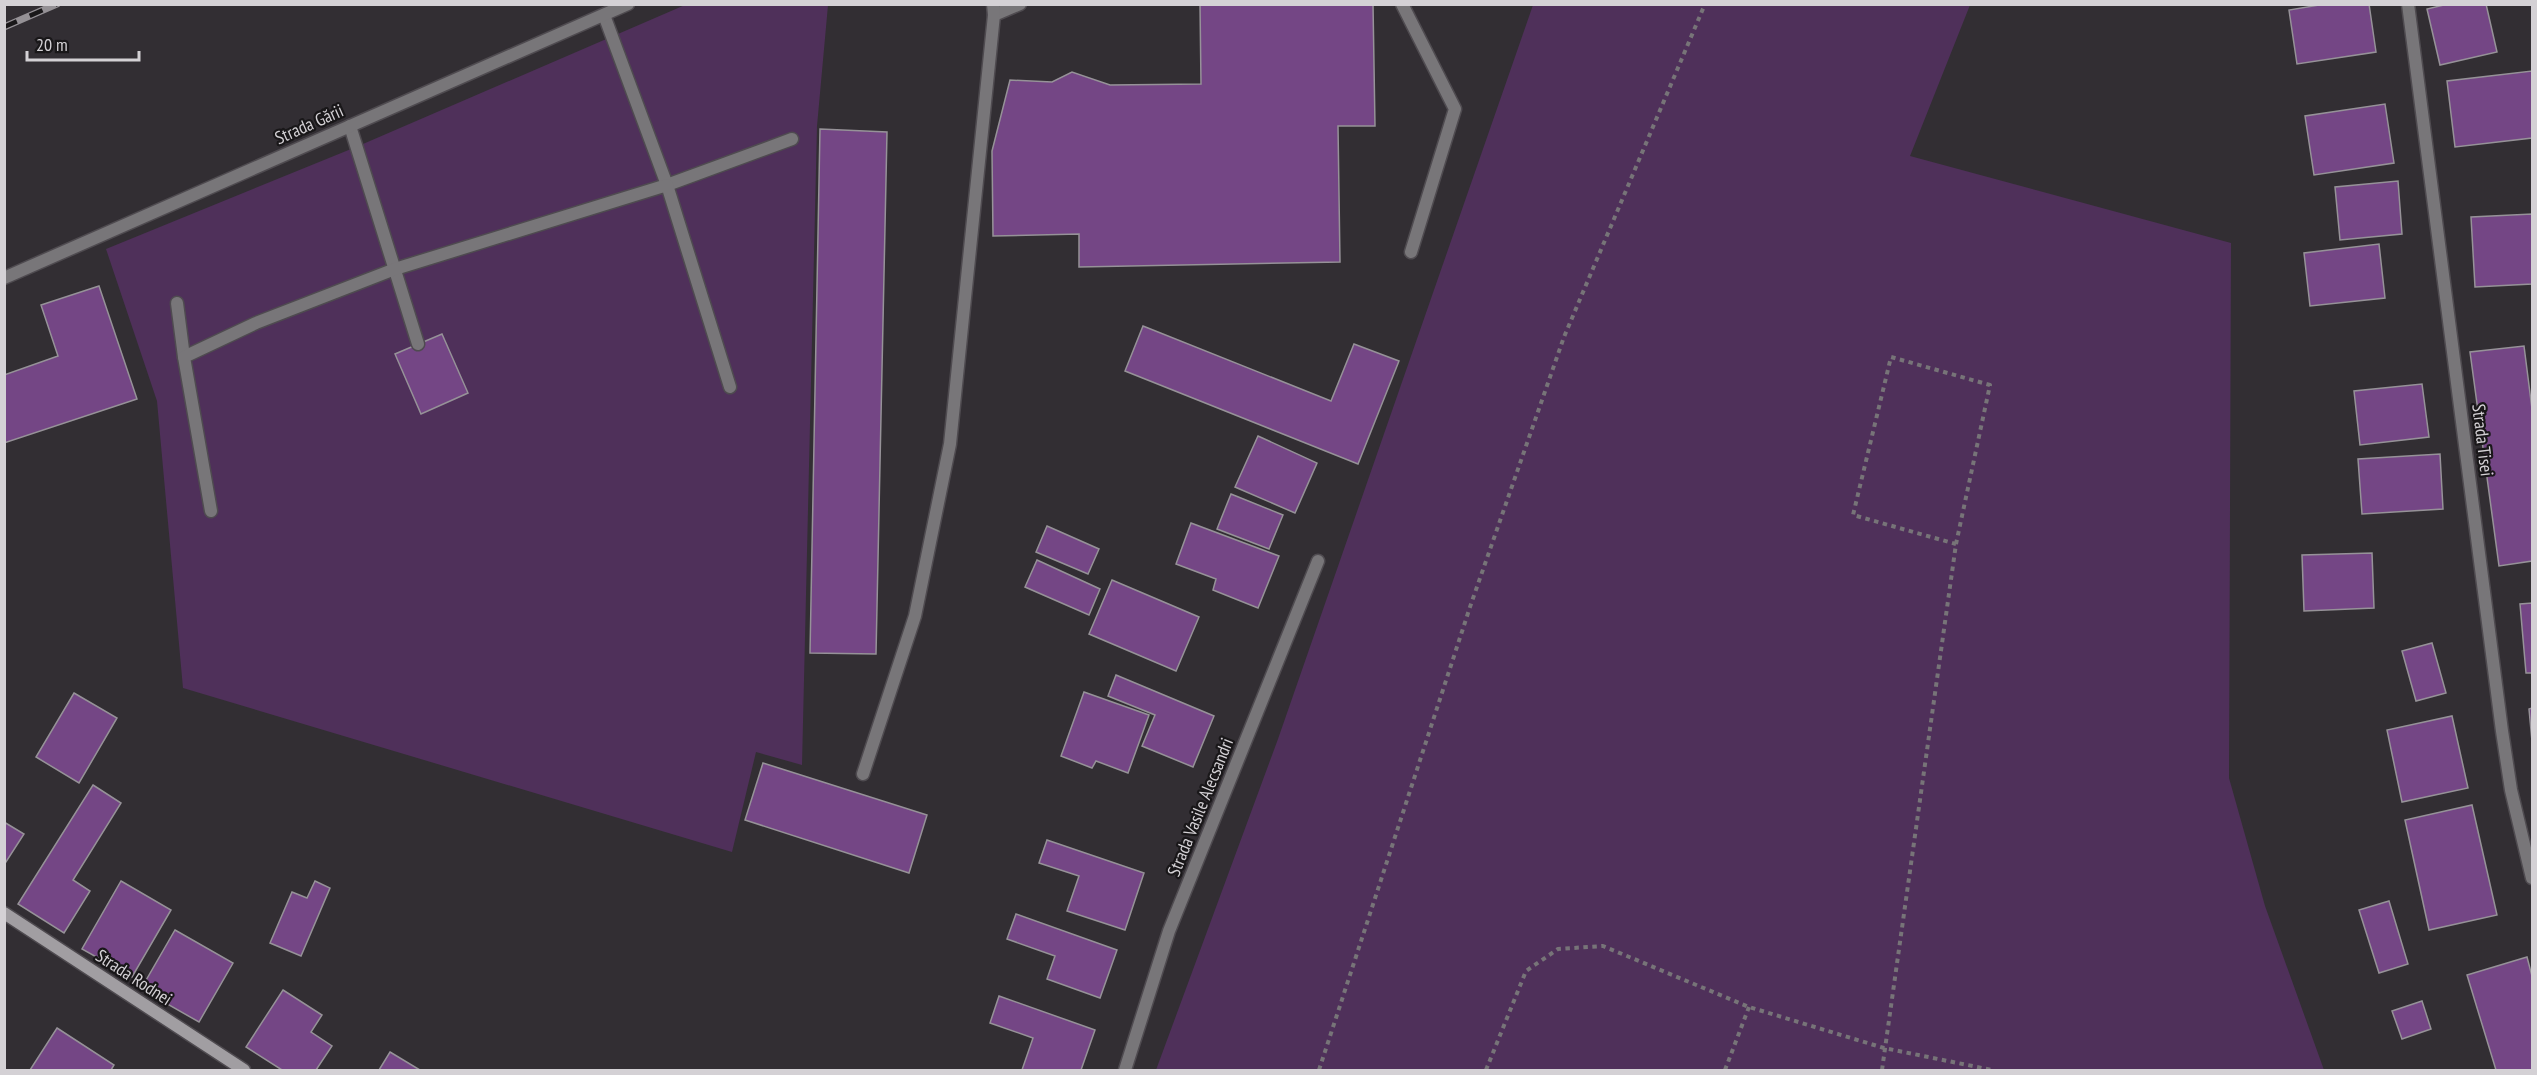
<svg xmlns="http://www.w3.org/2000/svg" width="2537" height="1075" font-family="'PT Sans Narrow',sans-serif">
<style>
.green{fill:#4f305a}
.building{fill:#744685;stroke:#969298;stroke-width:1.5}
.lines{fill:none;stroke-linecap:round;stroke-linejoin:round}
.lane-casing{stroke:#4f4b50;stroke-width:15}
.street-casing{stroke:#4f4b50;stroke-width:15}
.secondary-casing{stroke:#4f4b50;stroke-width:15}
.path{stroke:#777478;stroke-width:4;stroke-dasharray:4.5 4.5;stroke-linecap:butt}
.lane{stroke:#787679;stroke-width:12}
.street{stroke:#787679;stroke-width:12}
.secondary{stroke:#a19ea2;stroke-width:12}
.rail-casing{stroke:#959196;stroke-width:7}
.rail{stroke:#191719;stroke-width:4.5;stroke-dasharray:14;stroke-linecap:butt}
.labels{text-anchor:middle;dominant-baseline:central;stroke-width:4.5;stroke-linejoin:round;paint-order:stroke}
.street-label{font-size:18px;fill:#d4d1d5;stroke:#191719}
</style>
<rect width="100%" height="100%" fill="#322e33"/>
<g class="green">
<polygon points="685,5 828,5 817,126 802,765 756,752 732,852 183,688 157,401 106,249 356,147"/>
<polygon points="1533,5 1970,5 1910,156 2231,243 2229,778 2265,906 2324,1070 1156,1070 1278,739"/>
</g>
<g class="building">
<polygon points="1200,4 1373,4 1375,126 1338,126 1340,262 1079,267 1079,234 993,236 992,151 1010,80 1052,82 1072,72 1110,85 1201,84"/>
<polygon points="2325,4 2369,4 2376,52 2297,64 2289,10"/>
<polygon points="2448,4 2486,4 2497,52 2440,65 2427,9"/>
<polygon points="2532,71 2532,138 2455,147 2447,81"/>
<polygon points="2385,104 2394,163 2314,175 2305,116"/>
<polygon points="820,129 887,132 876,654 810,653"/>
<polygon points="2398,181 2402,234 2340,240 2335,187"/>
<polygon points="2532,214 2532,284 2475,287 2471,217"/>
<polygon points="2379,244 2385,298 2310,306 2304,253"/>
<polygon points="99,286 137,399 4,443 4,375 58,356 41,305"/>
<polygon points="1143,326 1331,401 1354,344 1399,361 1358,464 1125,371"/>
<polygon points="442,334 468,393 421,414 395,354"/>
<polygon points="2524,346 2532,409 2532,561 2499,566 2470,352"/>
<polygon points="2422,384 2429,437 2360,445 2354,391"/>
<polygon points="1258,436 1317,463 1295,513 1235,487"/>
<polygon points="2440,454 2443,509 2362,514 2358,459"/>
<polygon points="1231,494 1283,515 1269,549 1217,529"/>
<polygon points="1191,523 1279,556 1258,608 1213,590 1216,579 1176,564"/>
<polygon points="1047,526 1099,549 1088,574 1036,552"/>
<polygon points="2372,553 2374,608 2304,611 2302,555"/>
<polygon points="1037,560 1100,589 1089,615 1025,587"/>
<polygon points="1112,580 1199,617 1176,671 1089,634"/>
<polygon points="2532,603 2532,673 2526,673 2520,604"/>
<polygon points="2432,643 2446,693 2416,701 2402,651"/>
<polygon points="1116,675 1214,716 1193,767 1142,746 1155,715 1108,696"/>
<polygon points="1084,692 1149,715 1128,773 1096,761 1092,768 1061,756"/>
<polygon points="74,693 117,718 79,783 36,757"/>
<polygon points="2532,708 2532,741 2529,709"/>
<polygon points="2452,716 2468,788 2402,802 2387,730"/>
<polygon points="763,763 927,815 909,873 745,820"/>
<polygon points="93,785 121,803 73,880 90,891 64,933 18,904"/>
<polygon points="2472,805 2497,915 2429,930 2405,820"/>
<polygon points="4,822 24,834 4,865"/>
<polygon points="1047,840 1144,873 1125,930 1067,911 1079,876 1039,863"/>
<polygon points="121,881 171,910 132,977 82,949"/>
<polygon points="315,881 330,888 301,956 270,943 292,892 307,898"/>
<polygon points="2389,901 2408,964 2379,973 2359,910"/>
<polygon points="1016,914 1117,950 1100,998 1047,979 1055,956 1007,939"/>
<polygon points="175,930 233,963 199,1022 141,989"/>
<polygon points="2527,957 2532,976 2532,1070 2496,1070 2467,975"/>
<polygon points="283,990 322,1015 311,1032 332,1046 316,1070 282,1070 246,1047"/>
<polygon points="999,996 1095,1030 1081,1070 1022,1070 1033,1038 990,1023"/>
<polygon points="2422,1001 2431,1029 2402,1039 2392,1011"/>
<polygon points="57,1028 114,1065 111,1070 30,1070"/>
<polygon points="390,1052 420,1070 379,1070"/>
</g>
<g class="lines">
<defs>
<g id="lane">
<polyline points="1402,4 1455,109 1411,252"/>
<polyline points="604,15 667,185 792,139"/>
<polyline points="994,15 1020,4"/>
<polyline points="350,126 418,344"/>
<polyline points="177,303 184,357"/>
<polyline points="211,511 184,357 256,323 395,269 667,185 730,387"/>
<polyline points="863,774 915,616 950,444 994,15 993,4"/>
</g>
<g id="street">
<polyline points="2408,4 2502,731 2511,790 2532,878"/>
<polyline points="4,278 628,4"/>
<polyline points="1125,1070 1169,931 1318,561"/>
</g>
<polyline id="secondary" points="4,913 244,1070"/>
</defs>
<use href="#lane" class="lane-casing"/>
<use href="#street" class="street-casing"/>
<use href="#secondary" class="secondary-casing"/>
<g class="path">
<polyline points="1319,1070 1470,607 1564,337 1705,4"/>
<polyline points="1486,1070 1526,971 1558,949 1603,946 1749,1007 1884,1048 1992,1070"/>
<polyline points="1725,1070 1749,1007"/>
<polyline points="1882,1070 1956,544 1990,385 1891,357 1853,515 1956,544"/>
</g>
<use href="#lane" class="lane"/>
<use href="#street" class="street"/>
<use href="#secondary" class="secondary"/>
<defs>
<polyline id="rail" points="4,27 57,4"/>
</defs>
<use href="#rail" class="rail-casing"/>
<use href="#rail" class="rail"/>
</g>
<g class="labels">
<g class="street-label">
<text transform="translate(309 124) rotate(-24)">Strada Gării</text>
<text transform="translate(2483 440) rotate(83)">Strada Tisei</text>
<text transform="translate(1200 807) rotate(-68)">Strada Vasile Alecsandri</text>
<text transform="translate(134 977) rotate(33)">Strada Rodnei</text>
</g>
</g>
<rect width="2537" height="1075" fill="none" stroke="#d4d1d5" stroke-width="12"/>
<path d="M27 51v9h112v-9" fill="none" stroke="#d4d1d5" stroke-width="3"/>
<text x="36" y="51" font-size="18" fill="#d4d1d5" stroke="#191719" stroke-width="4.5" paint-order="stroke">20 m</text>
</svg>
